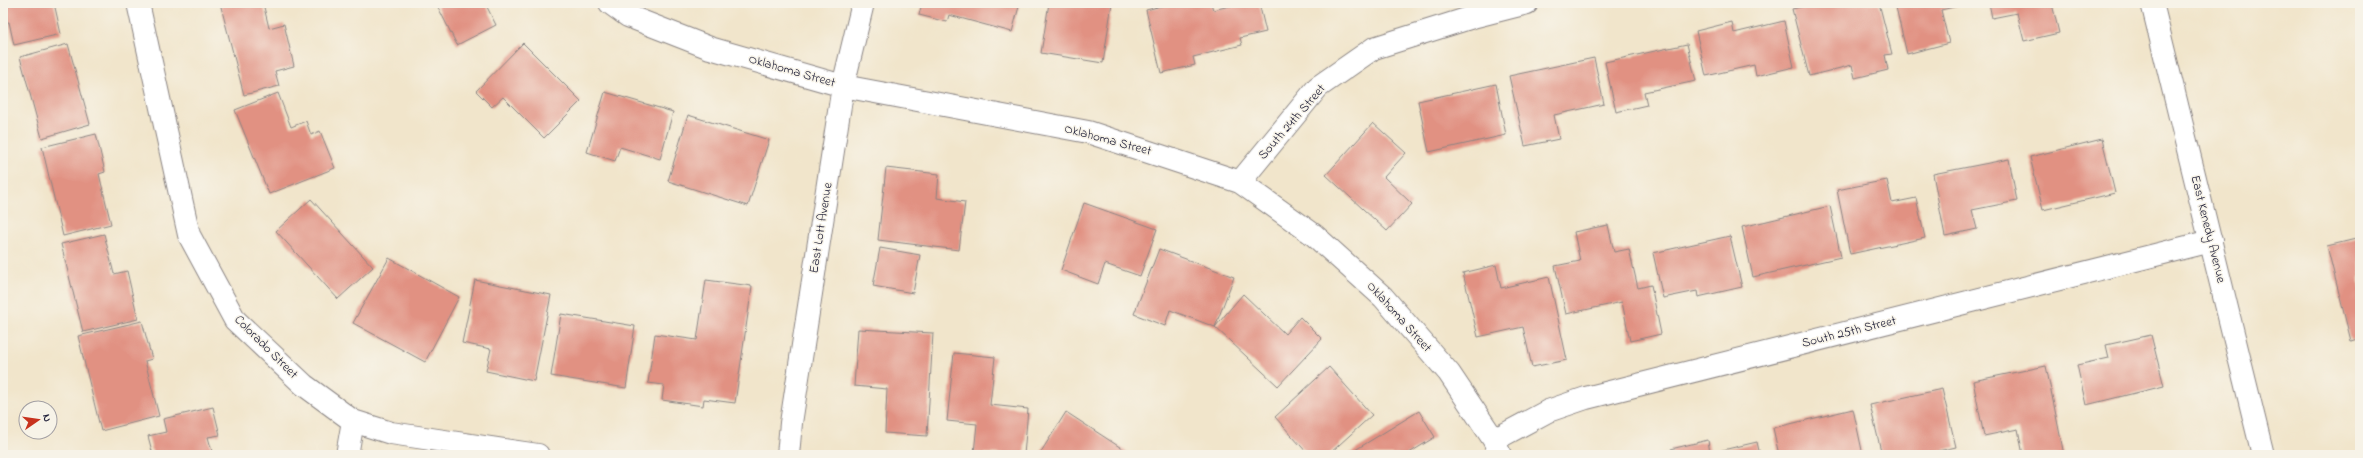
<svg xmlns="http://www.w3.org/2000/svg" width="2363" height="458" font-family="'Indie Flower',sans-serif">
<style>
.building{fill:#e19182}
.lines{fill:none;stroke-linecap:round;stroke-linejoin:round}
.minor-casing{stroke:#8a8483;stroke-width:24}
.minor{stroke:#fff;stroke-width:22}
.labels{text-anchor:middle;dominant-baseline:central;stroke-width:3;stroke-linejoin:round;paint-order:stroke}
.street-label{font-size:13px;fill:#22223b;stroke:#f7f3e8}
</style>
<rect width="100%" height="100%" fill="#f7f3e8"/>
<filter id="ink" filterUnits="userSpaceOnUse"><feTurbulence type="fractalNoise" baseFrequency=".025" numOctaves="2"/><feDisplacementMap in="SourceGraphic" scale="8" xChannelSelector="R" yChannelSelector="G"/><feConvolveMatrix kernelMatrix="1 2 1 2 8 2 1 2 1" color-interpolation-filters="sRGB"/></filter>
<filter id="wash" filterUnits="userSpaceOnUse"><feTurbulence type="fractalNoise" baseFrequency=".012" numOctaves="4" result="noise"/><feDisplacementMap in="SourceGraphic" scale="16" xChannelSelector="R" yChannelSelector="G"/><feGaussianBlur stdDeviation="0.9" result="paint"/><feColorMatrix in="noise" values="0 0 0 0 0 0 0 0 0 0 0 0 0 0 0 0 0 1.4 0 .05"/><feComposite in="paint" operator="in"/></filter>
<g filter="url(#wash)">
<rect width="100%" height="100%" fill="#f1e5cb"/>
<g id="blocks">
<g class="building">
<polygon points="3,3 54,3 61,34 14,45 9,22 3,23"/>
<polygon points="220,3 263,3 269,28 284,24 294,66 275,71 279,86 244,95"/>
<polygon points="436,3 485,3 496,25 457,45"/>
<polygon points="922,3 1020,3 1012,32 949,15 947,22 919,15"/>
<polygon points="1049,3 1112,3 1103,63 1041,53"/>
<polygon points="1173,3 1211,3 1213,10 1242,3 1259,3 1266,32 1240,38 1242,45 1193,57 1195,65 1161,73 1146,10"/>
<polygon points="1818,3 1879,3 1892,54 1885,55 1888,70 1855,78 1852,65 1809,76 1792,9"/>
<polygon points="1895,3 1967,3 1967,4 1941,10 1949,43 1907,54"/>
<polygon points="1989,3 2054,3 2052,4 2059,33 2024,41 2017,13 1992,18"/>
<polygon points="1784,21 1794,67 1756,76 1754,65 1706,76 1696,31 1732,22 1734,33"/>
<polygon points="523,43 581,101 544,138 503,97 492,107 476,91"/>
<polygon points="68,44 90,124 42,138 20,57"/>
<polygon points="1687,44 1696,81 1644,92 1647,105 1616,112 1605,62"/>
<polygon points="1594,58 1604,104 1554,115 1559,139 1525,146 1509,76"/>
<polygon points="1496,84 1506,135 1429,152 1418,101"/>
<polygon points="605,92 673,112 660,159 620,147 615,161 587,152"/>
<polygon points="278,93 291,127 306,121 311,135 320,131 335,168 269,194 235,110"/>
<polygon points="688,115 769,140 748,206 668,181"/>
<polygon points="1373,123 1406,153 1384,177 1412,204 1387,231 1326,175"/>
<polygon points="96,134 105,172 99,174 111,224 63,236 42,147"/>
<polygon points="2102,139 2115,193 2043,210 2030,157"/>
<polygon points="2009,159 2017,201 1972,210 1977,229 1945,236 1933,174"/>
<polygon points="886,168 939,174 937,198 965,202 959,250 878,240"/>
<polygon points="1887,180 1892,203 1916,198 1925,238 1850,254 1837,190"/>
<polygon points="311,199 373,267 338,299 276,231"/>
<polygon points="1084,203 1157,229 1140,276 1105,264 1098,284 1061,270"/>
<polygon points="1830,206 1841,257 1753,277 1742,227"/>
<polygon points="1608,225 1614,252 1629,249 1638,288 1651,285 1661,334 1630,341 1622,302 1566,314 1555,266 1580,261 1574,232"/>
<polygon points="104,234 114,274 127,271 138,319 83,332 61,244"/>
<polygon points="1730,236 1742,287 1698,297 1697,291 1663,298 1653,253"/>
<polygon points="2360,238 2360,338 2351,341 2327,246"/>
<polygon points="880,248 920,255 913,293 873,286"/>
<polygon points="1159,249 1234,277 1215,327 1170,310 1165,326 1134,314"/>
<polygon points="389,258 459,297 425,362 353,323"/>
<polygon points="1496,265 1501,288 1549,277 1567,360 1532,367 1523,327 1478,337 1463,273"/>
<polygon points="475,280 551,295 534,381 486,371 491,349 462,343"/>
<polygon points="706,280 752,286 735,403 704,399 703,406 662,400 664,385 648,383 655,334 697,340"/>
<polygon points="1243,294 1285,334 1300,317 1322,339 1278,386 1215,327"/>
<polygon points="561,314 635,326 626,388 551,376"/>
<polygon points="142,321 152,359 145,361 159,416 101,431 78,336"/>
<polygon points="858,329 933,333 927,436 885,433 887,389 854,386"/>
<polygon points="2151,335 2164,386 2086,405 2077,365 2109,358 2106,345"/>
<polygon points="954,353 995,357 990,405 1028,409 1024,455 974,453 977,424 947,421"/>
<polygon points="2046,366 2064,455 2023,455 2018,429 1984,436 1973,381"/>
<polygon points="1329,367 1372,415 1328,455 1309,455 1275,417"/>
<polygon points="1942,389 1956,447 1921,455 1882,455 1870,405"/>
<polygon points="213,407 220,435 208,437 213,455 153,455 148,436 166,432 163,419"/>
<polygon points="1853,409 1863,455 1779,455 1773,428"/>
<polygon points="1419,411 1435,437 1406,455 1347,455"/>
<polygon points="1066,412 1132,455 1039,455"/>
<polygon points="1708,440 1710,453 1757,442 1760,455 1672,455 1671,449"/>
</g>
</g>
</g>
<g filter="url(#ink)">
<use href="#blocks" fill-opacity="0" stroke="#8a8483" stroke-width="1"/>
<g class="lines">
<defs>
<g id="minor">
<polyline points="138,3 189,235 235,320 304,385 353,421 391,433 538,455"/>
<polyline points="610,3 628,16 710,48 843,86 1088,132 1240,182 1314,235 1383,297 1449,373 1494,440 1500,455"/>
<polyline points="2152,3 2263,455"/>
<polyline points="1240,182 1318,87 1374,48 1476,16 1527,3"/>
<polyline points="1494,440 1548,411 1586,398 2211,241"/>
<polyline points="347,455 353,421"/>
<polyline points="788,455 791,423 843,86 863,3"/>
</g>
</defs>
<use href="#minor" class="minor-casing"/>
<use href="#minor" class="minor"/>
</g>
</g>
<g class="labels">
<g class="street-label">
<text transform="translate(792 71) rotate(16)">Oklahoma Street</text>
<text transform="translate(1292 122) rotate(-49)">South 24th Street</text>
<text transform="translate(1108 140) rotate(15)">Oklahoma Street</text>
<text transform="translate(821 228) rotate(-81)">East Lott Avenue</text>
<text transform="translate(2208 229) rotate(76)">East Kenedy Avenue</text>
<text transform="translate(1399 317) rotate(48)">Oklahoma Street</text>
<text transform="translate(1849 332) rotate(-14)">South 25th Street</text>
<text transform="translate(266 347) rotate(45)">Colorado Street</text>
</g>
</g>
<rect width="2363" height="458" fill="none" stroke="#f7f3e8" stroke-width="16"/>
<g transform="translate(38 420) rotate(77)"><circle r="19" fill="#f7f3e8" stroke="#a29fa3"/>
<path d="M0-3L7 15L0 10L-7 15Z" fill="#c8321e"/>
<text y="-6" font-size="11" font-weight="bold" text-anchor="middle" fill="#22223b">N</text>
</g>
</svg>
